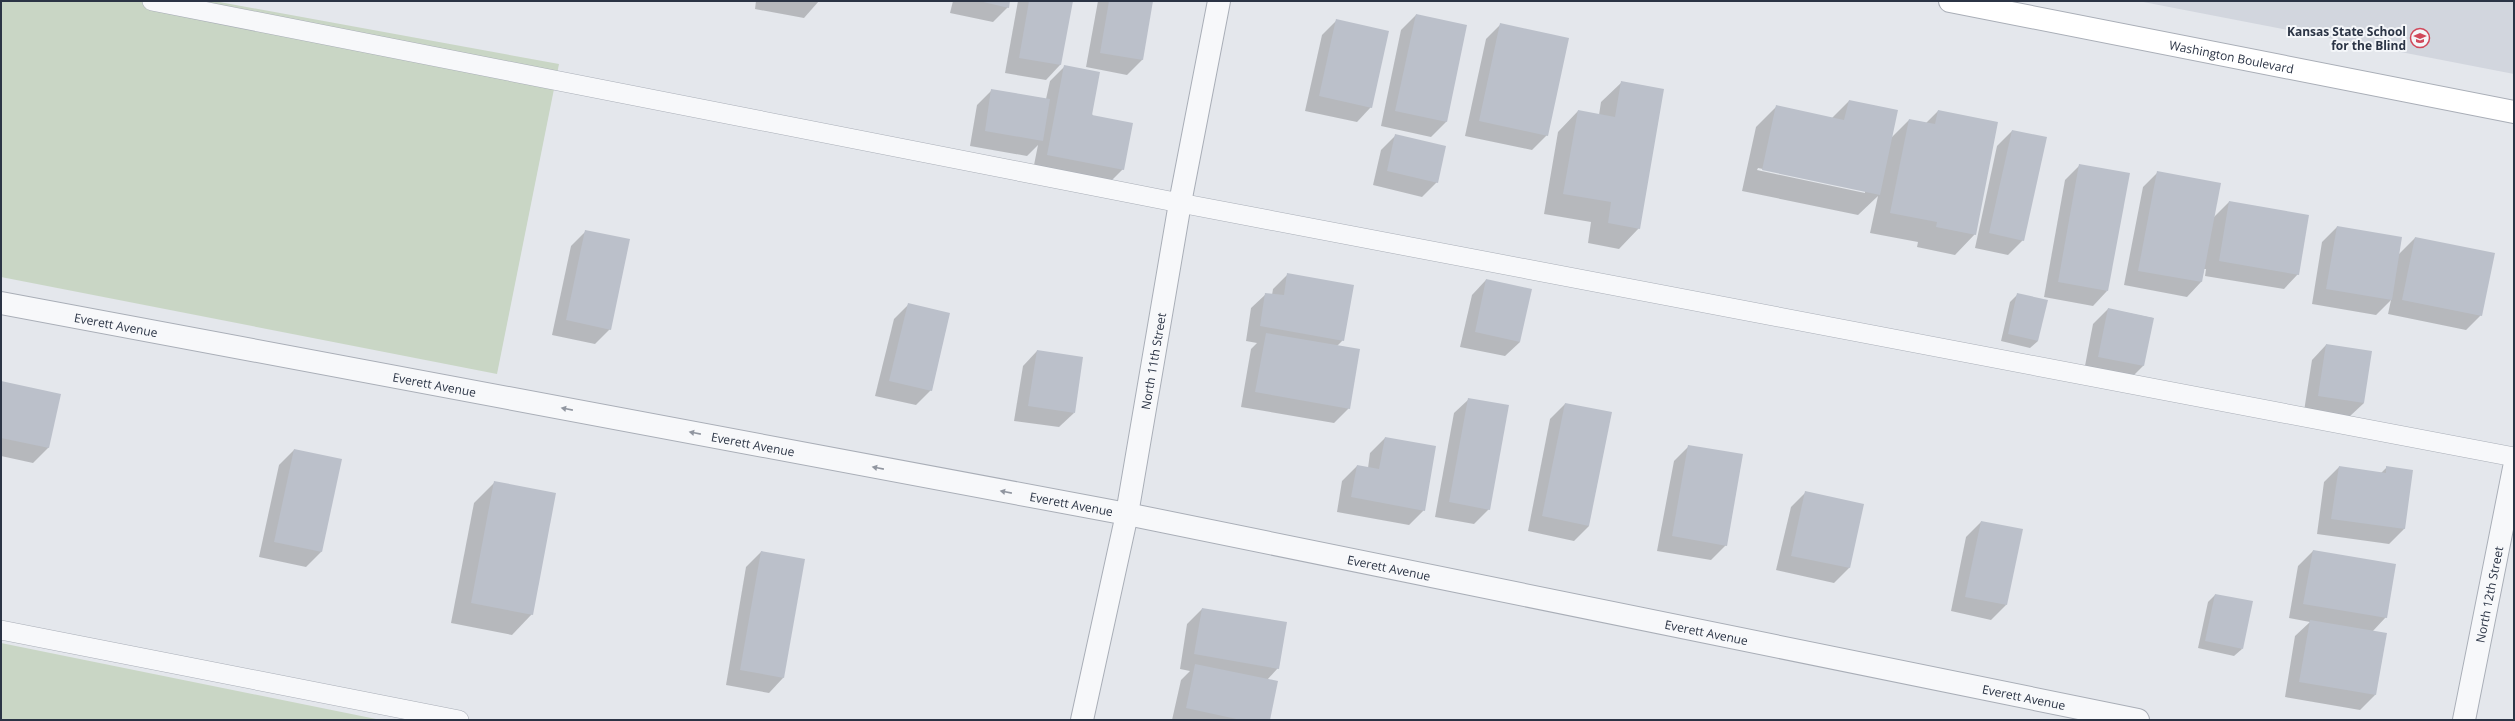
<svg xmlns="http://www.w3.org/2000/svg" width="2515" height="721" font-family="'Open Sans',sans-serif">
<style>
.built{fill:#d2d6de}
.green{fill:#c9d6c5}
.shadow{fill:#0003;fill-rule:evenodd}
.building{fill:#bbc0ca}
.lines{fill:none;stroke-linecap:round;stroke-linejoin:round}
.lane-casing{stroke:#a9aeb7;stroke-width:20}
.street-casing{stroke:#a9aeb7;stroke-width:24}
.secondary-casing{stroke:#a9aeb7;stroke-width:24}
.lane{stroke:#f7f8fa;stroke-width:19}
.street{stroke:#f7f8fa;stroke-width:22}
.secondary{stroke:#fff;stroke-width:22}
.oneway{fill:#9196a0}
.labels{text-anchor:middle;dominant-baseline:central;stroke-width:4;stroke-linejoin:round;paint-order:stroke}
.poi-label{font-size:12px;font-weight:bold;fill:#2b3445;stroke:#f4f6f9;text-anchor:end}
.street-label{font-size:12px;fill:#2b3445;stroke:#f4f6f9}
</style>
<rect width="100%" height="100%" fill="#e4e7ec"/>
<polygon class="built" points="2138,1 2514,1 2514,74"/>
<g class="green">
<polygon points="1,1 214,1 559,64 497,374 1,277"/>
<polygon points="1,643 381,720 1,720"/>
</g>
<g class="shadow">
<polygon points="756,1 819,1 804,18 755,9"/>
<polygon points="953,1 1009,1 1008,7 993,22 950,13"/>
<polygon points="1018,1 1072,1 1060,65 1046,80 1005,73"/>
<polygon points="1098,1 1152,1 1142,60 1127,75 1086,67"/>
<polygon points="1416,15 1466,26 1446,122 1431,137 1381,126 1401,30"/>
<polygon points="1337,20 1371,107 1357,122 1305,111 1322,35"/>
<polygon points="1501,24 1547,135 1532,150 1465,136 1486,39"/>
<polygon points="1065,66 1123,169 1108,184 1033,170 1038,145 1027,156 970,146 977,105 992,90 1046,99 1050,81"/>
<polygon points="1622,82 1639,228 1619,249 1588,243 1591,222 1544,214 1558,132 1578,111 1599,115 1601,102"/>
<path d="M1849 101 1891 138 1909 120 1926 123 1938 111 1975 234 1955 255 1917 247 1918 242 1870 233 1878 196 1858 215 1742 191 1756 127 1776 107 1832 118ZM1758 168 1865 191V193L1757 170Z"/>
<polygon points="2012,131 2023,240 2008,255 1975,248 1997,146"/>
<polygon points="1396,135 1437,182 1422,197 1373,185 1381,150"/>
<polygon points="2080,165 2107,291 2093,306 2044,297 2065,180"/>
<polygon points="2158,172 2213,218 2229,202 2298,274 2284,289 2205,276 2206,269 2204,269 2201,282 2187,297 2124,285 2143,187"/>
<polygon points="2337,227 2398,255 2415,238 2481,315 2466,330 2388,314 2391,300 2376,315 2312,304 2322,242"/>
<polygon points="586,231 610,329 595,344 552,335 571,246"/>
<polygon points="1288,274 1343,340 1337,346 1349,408 1334,423 1241,407 1251,349 1257,343 1246,341 1251,308 1266,294 1272,295 1273,289"/>
<polygon points="1486,280 1520,342 1505,356 1460,347 1472,295"/>
<polygon points="2018,294 2038,341 2030,348 2001,341 2010,302"/>
<polygon points="909,304 931,390 916,405 875,396 894,319"/>
<polygon points="2108,309 2153,318 2143,366 2128,381 2084,371 2093,324"/>
<polygon points="2326,345 2364,403 2349,417 2304,411 2312,360"/>
<polygon points="1037,351 1074,413 1059,427 1014,421 1023,366"/>
<polygon points="1,382 60,395 48,448 33,463 1,456"/>
<polygon points="1469,399 1489,509 1474,524 1435,517 1454,413"/>
<polygon points="1565,404 1589,526 1574,541 1528,531 1550,419"/>
<polygon points="1385,438 1424,510 1409,525 1337,512 1342,481 1357,466 1368,468 1370,453"/>
<polygon points="1689,446 1726,545 1711,560 1657,551 1674,461"/>
<polygon points="294,450 321,552 306,567 259,557 279,465"/>
<polygon points="2339,467 2381,473 2387,467 2412,471 2404,529 2389,544 2317,534 2324,482"/>
<polygon points="495,482 532,614 512,635 451,623 474,503"/>
<polygon points="1806,492 1863,505 1849,568 1834,583 1776,570 1791,507"/>
<polygon points="1981,522 2006,605 1991,620 1951,611 1966,537"/>
<polygon points="2313,551 2386,617 2372,632 2375,695 2360,710 2285,697 2295,636 2310,622 2289,618 2298,566"/>
<polygon points="761,552 783,678 769,693 726,685 746,567"/>
<polygon points="2215,595 2242,649 2234,656 2198,648 2208,602"/>
<polygon points="1202,609 1278,668 1267,680 1269,720 1172,720 1181,680 1190,671 1180,669 1187,624"/>
</g>
<g class="building">
<polygon points="979,1 1010,1 1009,8"/>
<polygon points="1029,1 1073,1 1061,65 1019,58"/>
<polygon points="1109,1 1153,1 1143,60 1100,53"/>
<polygon points="1416,14 1467,25 1447,122 1395,111"/>
<polygon points="1336,19 1389,31 1372,108 1319,96"/>
<polygon points="1500,23 1569,38 1548,136 1479,121"/>
<polygon points="1064,65 1100,72 1092,115 1133,123 1124,170 1047,155"/>
<polygon points="1621,81 1664,89 1640,229 1608,223 1611,202 1563,194 1578,110 1615,117"/>
<polygon points="991,89 1050,99 1043,141 985,131"/>
<polygon points="1849,100 1898,110 1880,195 1762,170 1776,105 1844,120"/>
<polygon points="1938,110 1998,122 1976,235 1936,227 1937,222 1890,213 1909,119 1935,124"/>
<polygon points="2012,130 2047,137 2024,241 1989,233"/>
<polygon points="1395,134 1446,146 1438,183 1387,171"/>
<polygon points="2079,164 2130,173 2108,291 2058,282"/>
<polygon points="2157,171 2221,183 2202,282 2138,271"/>
<polygon points="2229,201 2309,215 2299,275 2219,261"/>
<polygon points="2337,226 2402,237 2392,300 2326,289"/>
<polygon points="585,230 630,239 611,330 566,320"/>
<polygon points="2415,237 2495,253 2482,316 2402,300"/>
<polygon points="1287,273 1354,285 1344,341 1260,326 1265,293 1284,295"/>
<polygon points="1486,279 1532,289 1520,342 1475,332"/>
<polygon points="2017,293 2048,300 2038,341 2008,334"/>
<polygon points="908,303 950,313 932,391 889,381"/>
<polygon points="2108,308 2154,318 2144,366 2098,357"/>
<polygon points="1266,333 1360,349 1350,409 1255,392"/>
<polygon points="2326,344 2372,351 2364,403 2318,396"/>
<polygon points="1037,350 1083,357 1075,413 1028,406"/>
<polygon points="1,381 61,394 49,448 1,438"/>
<polygon points="1468,398 1509,405 1490,510 1449,502"/>
<polygon points="1565,403 1612,412 1589,526 1542,516"/>
<polygon points="1385,437 1436,446 1425,511 1351,497 1357,465 1379,469"/>
<polygon points="1688,445 1743,454 1727,546 1672,536"/>
<polygon points="294,449 342,459 322,552 274,542"/>
<polygon points="2339,466 2386,473 2386,466 2413,470 2405,529 2331,519"/>
<polygon points="494,481 556,493 533,615 471,603"/>
<polygon points="1805,491 1864,504 1850,568 1791,556"/>
<polygon points="1981,521 2023,529 2007,605 1965,597"/>
<polygon points="2313,550 2396,564 2387,618 2303,604"/>
<polygon points="761,551 805,559 784,678 740,670"/>
<polygon points="2215,594 2253,601 2243,649 2205,641"/>
<polygon points="1202,608 1287,622 1279,669 1194,654"/>
<polygon points="2310,620 2387,633 2376,695 2299,682"/>
<polygon points="1195,664 1278,681 1270,720 1241,720 1186,708"/>
</g>
<g class="lines">
<defs>
<g id="lane">
<polyline points="152,1 1180,203 2514,457"/>
<polyline points="1,630 459,720"/>
</g>
<g id="street">
<path id="s1" d="M1 303 1127 514 2138 720"/>
<path id="s2" d="M1082 720 1127 514 1180 203 1219 1"/>
<path id="s3" d="M2464 720 2514 468"/>
</g>
<g id="secondary">
<path id="s4" d="M1950 1 2514 112"/>
</g>
</defs>
<use href="#lane" class="lane-casing"/>
<use href="#street" class="street-casing"/>
<use href="#secondary" class="secondary-casing"/>
<use href="#lane" class="lane"/>
<use href="#street" class="street"/>
<use href="#secondary" class="secondary"/>
</g>
<defs><path id="oneway-solid" d="M-6-.8H1V-3.2L6.5 0L1 3.2V.8H-6Z"/></defs>
<g class="oneway">
<use href="#oneway-solid" transform="translate(567 409) rotate(-169)"/>
<use href="#oneway-solid" transform="translate(695 433) rotate(-169)"/>
<use href="#oneway-solid" transform="translate(878 468) rotate(-169)"/>
<use href="#oneway-solid" transform="translate(1006 492) rotate(-169)"/>
</g>
<defs>
<symbol id="school-ring" viewBox="-11 -11 22 22"><circle r="9.5" fill="#f4f6f9" stroke="#d1495b" stroke-width="1.5"/><path d="M0-5L7-2L0 1L-7-2ZM-4 1L0 2.5L4 1V4Q0 6-4 4Z" fill="#d1495b"/></symbol>
</defs>
<g fill-rule="evenodd">
<use href="#school-ring" x="2409" y="27" width="22" height="22"/>
</g>
<g class="labels">
<g class="poi-label">
<text x="2406" y="31">Kansas State School<tspan x="2406" dy="14">for the Blind</tspan></text>
</g>
<g class="street-label">
<text stroke="none"><textPath href="#s4" startOffset="287">Washington Boulevard</textPath></text>
<text stroke="none"><textPath href="#s1" startOffset="117">Everett Avenue</textPath></text>
<text stroke="none"><textPath href="#s2" startOffset="366">North 11th Street</textPath></text>
<text stroke="none"><textPath href="#s1" startOffset="441">Everett Avenue</textPath></text>
<text stroke="none"><textPath href="#s1" startOffset="765">Everett Avenue</textPath></text>
<text stroke="none"><textPath href="#s1" startOffset="1089">Everett Avenue</textPath></text>
<text stroke="none"><textPath href="#s1" startOffset="1413">Everett Avenue</textPath></text>
<text stroke="none"><textPath href="#s3" startOffset="128">North 12th Street</textPath></text>
<text stroke="none"><textPath href="#s1" startOffset="1737">Everett Avenue</textPath></text>
<text stroke="none"><textPath href="#s1" startOffset="2061">Everett Avenue</textPath></text>
</g>
</g>
<rect width="2515" height="721" fill="none" stroke="#2b3445" stroke-width="4"/>
</svg>
